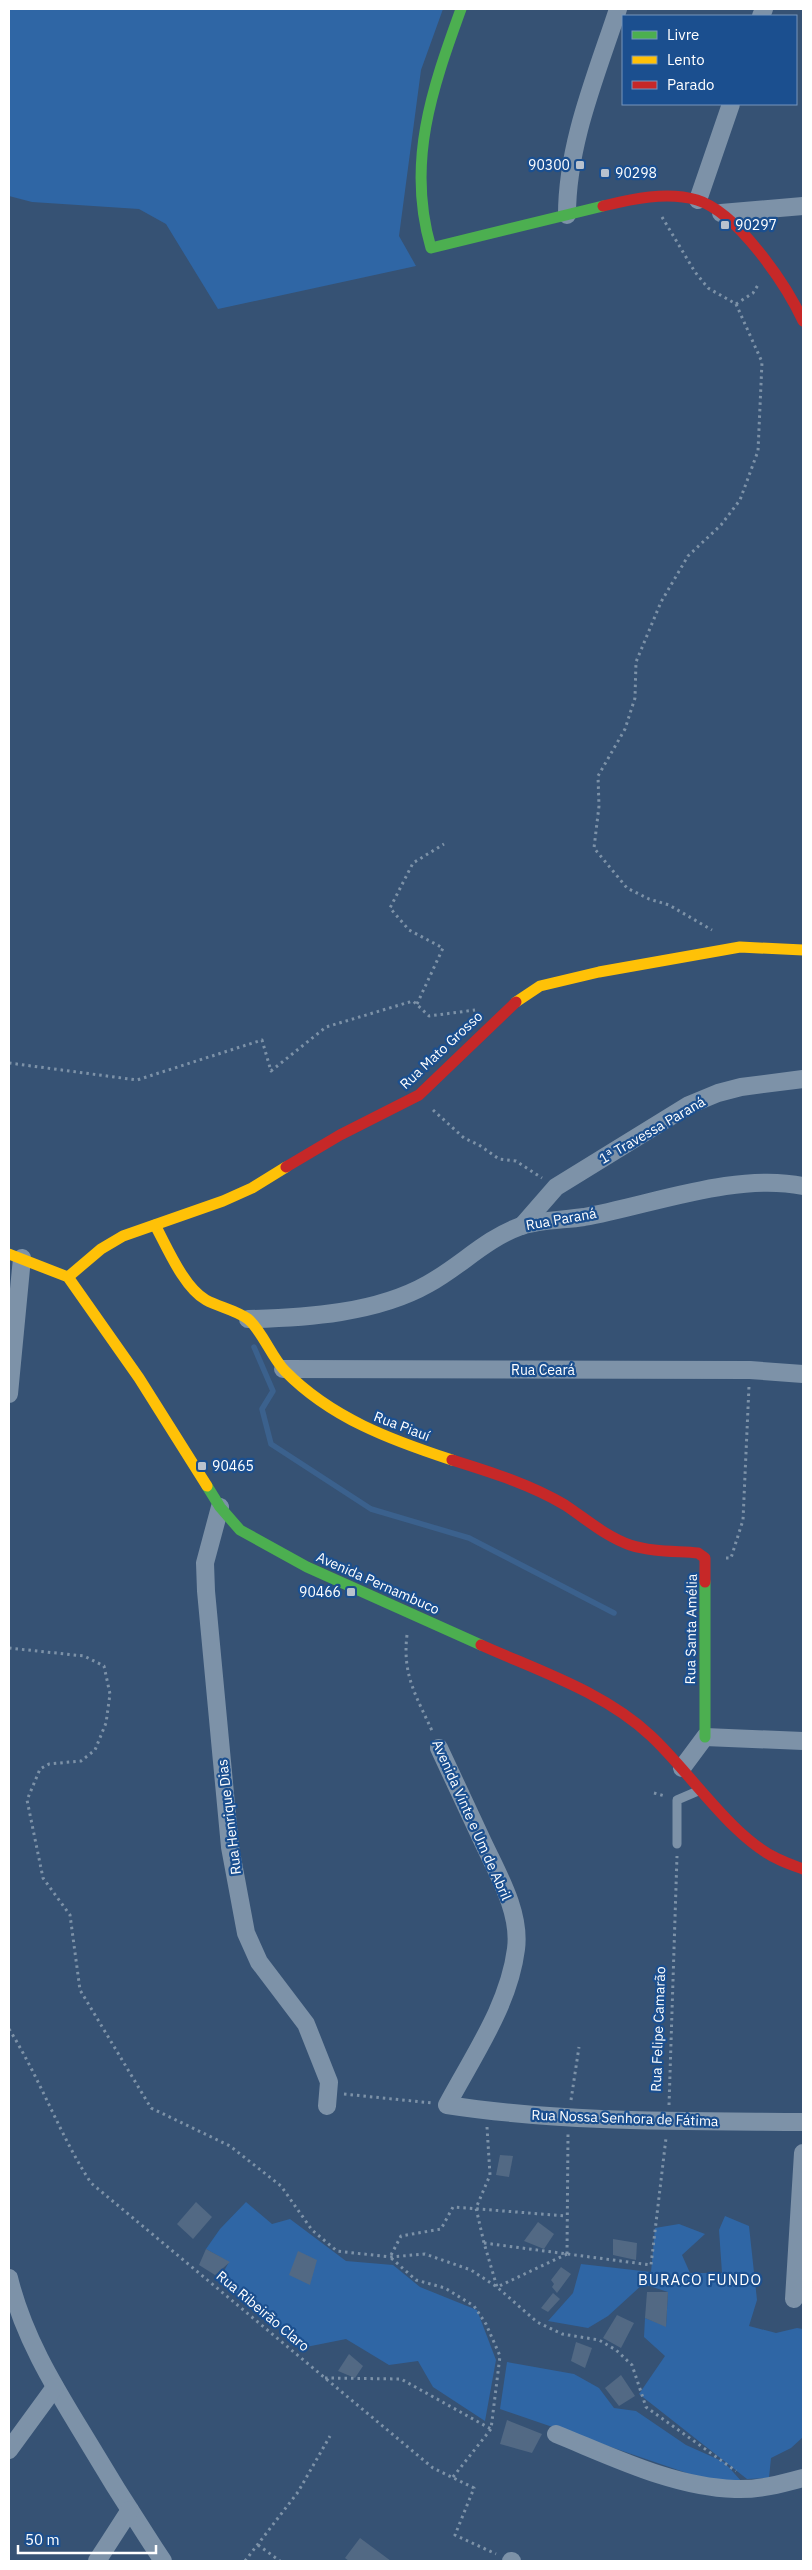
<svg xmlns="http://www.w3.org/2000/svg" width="812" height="2570" font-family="'IBM Plex Sans',sans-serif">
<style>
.green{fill:#2f66a5}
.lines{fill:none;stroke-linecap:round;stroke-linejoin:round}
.stream{stroke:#3b618d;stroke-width:5.5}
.building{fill:#526984}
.path{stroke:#7d92a8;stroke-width:3;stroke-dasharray:2.5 4;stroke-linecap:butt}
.lane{stroke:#7d92a8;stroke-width:9}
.street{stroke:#7d92a8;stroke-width:18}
.fast{stroke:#4caf50;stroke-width:11}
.slow{stroke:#ffc107;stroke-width:11}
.jam{stroke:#c62828;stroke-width:11}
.poi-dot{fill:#b9c2ce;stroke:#1b4f8f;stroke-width:2}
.labels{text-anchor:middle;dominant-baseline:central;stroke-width:4.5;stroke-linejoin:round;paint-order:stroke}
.poi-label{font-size:14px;fill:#fff;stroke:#1b4f8f;text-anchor:start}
.street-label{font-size:14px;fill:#fff;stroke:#1b4f8f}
.neighbourhood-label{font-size:15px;letter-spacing:1px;fill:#fff;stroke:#1b4f8f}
</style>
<rect width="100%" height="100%" fill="#365274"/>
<g class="green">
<polygon points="9,9 443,9 421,70 399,236 416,266 218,309 166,224 139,209 32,202 9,196"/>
<polygon points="246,2202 272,2224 290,2219 346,2261 393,2265 420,2287 477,2310 496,2360 485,2421 433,2387 418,2361 389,2365 346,2339 306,2347 219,2280 229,2262 206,2249 220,2229"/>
<polygon points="725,2216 749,2226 757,2300 749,2326 776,2333 797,2328 803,2329 803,2437 791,2448 771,2458 769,2478 747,2479 639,2394 665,2356 644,2337 645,2318 666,2326 668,2292 643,2284 608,2316 588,2328 548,2321 573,2293 581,2264 651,2272 655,2228 679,2224 705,2234 682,2255 690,2273 722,2273 719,2230"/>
<polygon points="507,2362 574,2374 599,2388 614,2408 636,2411 686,2445 724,2462 743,2483 710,2481 500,2409"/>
</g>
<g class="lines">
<polyline class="stream" points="254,1347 273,1391 262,1409 271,1444 371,1509 469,1538 614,1613"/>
</g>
<g class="building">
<polygon points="500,2155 513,2156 509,2177 496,2175"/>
<polygon points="196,2202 212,2217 193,2239 177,2224"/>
<polygon points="538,2222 554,2234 544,2249 524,2241"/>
<polygon points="613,2239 637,2243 636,2260 613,2255"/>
<polygon points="206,2249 230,2262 215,2275 199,2265"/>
<polygon points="298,2251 317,2260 310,2285 289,2275"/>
<polygon points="561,2267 571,2274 557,2293 552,2287 554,2284 551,2280"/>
<polygon points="647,2292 668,2292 666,2327 645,2318"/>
<polygon points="553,2293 560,2299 548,2312 541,2308"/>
<polygon points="617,2315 634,2323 621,2348 603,2338"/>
<polygon points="576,2342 592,2348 585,2368 571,2361"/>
<polygon points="349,2354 363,2366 355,2378 338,2371"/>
<polygon points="621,2375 635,2396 619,2406 605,2388"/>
<polygon points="507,2420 542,2434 532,2453 500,2444"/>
<polygon points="360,2538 391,2561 349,2561 345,2558"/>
</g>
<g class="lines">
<g class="path">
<polyline points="662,217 695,272 708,288 736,304 762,362 758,451 740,500 721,525 688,556 661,602 636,662 635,698 625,729 598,776 599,806 594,848 627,888 649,899 669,905 712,930"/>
<polyline points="736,304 753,293 758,285"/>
<polyline points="417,1004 443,948 409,930 390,908 413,863 444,844"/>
<polyline points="9,1063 137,1080 262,1040 271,1071 326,1027 413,1001 429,1016 475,1010"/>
<polyline points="433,1110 464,1138 479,1145 499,1159 516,1161 542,1178"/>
<polyline points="726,1558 731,1558 743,1520 749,1386"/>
<path d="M407 1635C402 1676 417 1697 433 1733"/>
<polyline points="9,1648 84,1656 104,1666 110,1694 106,1723 95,1750 81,1761 49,1764 40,1769 27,1800 43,1878 70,1915 80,1990 151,2108 230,2146 281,2186 312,2230 337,2251 390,2257 425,2254 471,2270 497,2287 537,2322 562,2334 599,2340 616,2350 632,2365 646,2407 736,2471"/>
<polyline points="654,1793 665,1796"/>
<path d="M9 2029C40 2078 59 2134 91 2183L433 2468 474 2488 455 2535 496 2554"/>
<polyline points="344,2094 432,2103"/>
<polyline points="571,2100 579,2047"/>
<polyline points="669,2105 677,1856"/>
<polyline points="487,2127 490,2175 476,2208 484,2243 497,2287 567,2254"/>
<polyline points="484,2243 651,2265 666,2138"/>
<polyline points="567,2254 568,2134"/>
<polyline points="325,2378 401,2379 491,2429"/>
<polyline points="453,2477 491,2429 500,2356 486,2324 474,2306 445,2288 416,2280 390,2257 401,2236 441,2229 453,2207 567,2216"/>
<polyline points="258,2545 280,2561"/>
<polyline points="245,2561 298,2492 330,2436"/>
</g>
<polyline class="lane" points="677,1844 677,1800 698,1791"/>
<g class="street">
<polyline points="761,16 764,9"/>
<polyline points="698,200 731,104"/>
<polyline points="721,213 803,206"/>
<path d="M567 215C567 144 596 76 618 9"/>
<polyline points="522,1226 556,1187 689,1105 718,1093 741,1087 803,1079"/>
<path d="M248 1319C306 1318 377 1313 428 1284 461 1266 485 1239 521 1226 540 1220 564 1220 584 1217 651 1205 736 1172 803 1186"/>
<polyline points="283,1369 750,1370 803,1374"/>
<polyline points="9,1394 22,1258"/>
<polyline points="220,1507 205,1563 206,1591 230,1847 246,1933 259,1962 306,2024 329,2082 327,2106"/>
<path d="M439 1748C453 1778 467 1808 481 1838 496 1871 521 1911 516 1949 509 2005 473 2056 447 2105 565 2123 685 2121 803 2122"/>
<polyline points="682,1768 705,1737 803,1741"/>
<path d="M9 2278C23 2335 52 2383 82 2432 108 2476 135 2519 163 2561"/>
<polyline points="794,2299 803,2153"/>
<path d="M556 2434C613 2457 673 2487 735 2489 758 2490 781 2484 803 2478"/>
<polyline points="9,2450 55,2387"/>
<polyline points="97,2561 130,2510"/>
<polyline points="511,2561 512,2561"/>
</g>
<g class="fast">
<path d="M461 9C432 89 406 163 431 248L603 206"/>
<polyline points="207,1486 220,1507 240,1530 307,1567 481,1645"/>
<polyline points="705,1582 705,1737"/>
</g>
<g class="slow">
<polyline points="516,1002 540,986 599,972 740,947 803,950"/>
<path d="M155 1225C167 1247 184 1288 206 1300 219 1307 236 1310 248 1319 261 1329 272 1358 285 1371 331 1418 391 1440 452 1460"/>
<polyline points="9,1254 68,1277 139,1378 207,1486"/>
<polyline points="68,1277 101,1249 123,1236 223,1201 252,1188 286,1167"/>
</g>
<g class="jam">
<path d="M603 206C632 199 667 191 697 200 737 212 786 284 803 321"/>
<polyline points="286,1167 340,1135 419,1095 516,1002"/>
<path d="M452 1460C490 1472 530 1484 565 1505 586 1519 605 1536 630 1545 652 1552 675 1551 698 1553L705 1558V1582"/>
<path d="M481 1645C539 1671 604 1692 651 1736 689 1771 732 1838 778 1859 786 1863 795 1866 803 1869"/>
</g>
</g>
<g class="poi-dot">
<rect x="575" y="160" width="10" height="10" rx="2.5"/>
<rect x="600" y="168" width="10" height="10" rx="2.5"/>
<rect x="720" y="220" width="10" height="10" rx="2.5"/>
<rect x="197" y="1461" width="10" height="10" rx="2.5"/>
<rect x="346" y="1587" width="10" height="10" rx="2.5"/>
</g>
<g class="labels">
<g class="poi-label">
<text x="570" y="165" text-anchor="end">90300</text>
<text x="615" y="173">90298</text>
<text x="735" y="225">90297</text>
<text x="212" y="1466">90465</text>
<text x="341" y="1592" text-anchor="end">90466</text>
</g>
<g class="street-label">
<text transform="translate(441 1050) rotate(-43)">Rua Mato Grosso</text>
<text transform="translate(652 1130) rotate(-30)">1ª Travessa Paraná</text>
<text transform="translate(561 1219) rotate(-10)">Rua Paraná</text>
<text x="543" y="1370">Rua Ceará</text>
<text transform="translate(402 1426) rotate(21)">Rua Piauí</text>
<text transform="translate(378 1583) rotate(24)">Avenida Pernambuco</text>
<text transform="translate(691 1629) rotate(-89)">Rua Santa Amélia</text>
<text transform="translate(229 1817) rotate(-97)">Rua Henrique Dias</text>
<text transform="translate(472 1820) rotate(66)">Avenida Vinte e Um de Abril</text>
<text transform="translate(658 2029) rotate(-88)">Rua Felipe Camarão</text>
<text transform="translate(625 2118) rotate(2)">Rua Nossa Senhora de Fátima</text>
<text transform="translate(263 2311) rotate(40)">Rua Ribeirão Claro</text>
</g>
<g class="neighbourhood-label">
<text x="700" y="2279">BURACO FUNDO</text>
</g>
</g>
<rect width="812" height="2570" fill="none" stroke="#ffffff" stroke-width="20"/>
<rect x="622" y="15" width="175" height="90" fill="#1b4f8f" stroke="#7695bc"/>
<rect x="632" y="31" width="25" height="8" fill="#4caf50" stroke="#7695bc"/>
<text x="667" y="40" font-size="15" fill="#ffffff">Livre</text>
<rect x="632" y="56" width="25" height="8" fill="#ffc107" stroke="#7695bc"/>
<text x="667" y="65" font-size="15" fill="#ffffff">Lento</text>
<rect x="632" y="81" width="25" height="8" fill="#c62828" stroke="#7695bc"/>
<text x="667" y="90" font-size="15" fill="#ffffff">Parado</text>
<path d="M18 2545v8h138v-8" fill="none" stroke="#ffffff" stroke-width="2.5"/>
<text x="25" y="2545" font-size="15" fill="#ffffff" stroke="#1b4f8f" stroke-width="4" paint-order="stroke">50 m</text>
</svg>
